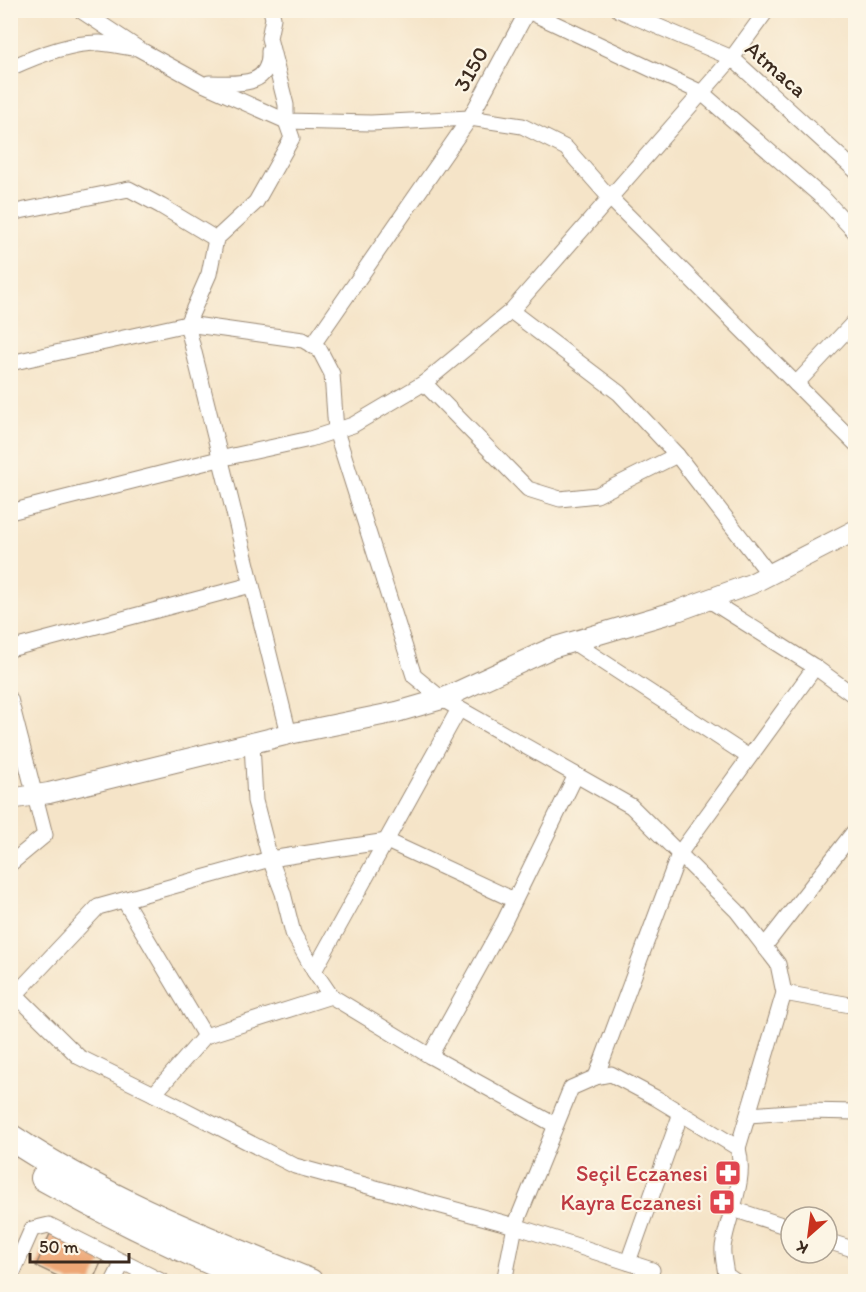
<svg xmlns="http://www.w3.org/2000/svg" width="866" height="1292" font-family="Itim,sans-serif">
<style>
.building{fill:#eda675}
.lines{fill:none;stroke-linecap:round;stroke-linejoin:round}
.minor-casing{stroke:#988773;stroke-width:17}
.tertiary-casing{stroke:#988773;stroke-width:22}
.trunk-casing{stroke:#988773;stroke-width:28}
.minor{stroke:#fff;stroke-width:15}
.tertiary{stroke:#fff;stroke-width:20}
.trunk{stroke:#fff;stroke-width:26}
.labels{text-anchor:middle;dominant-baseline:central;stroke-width:4.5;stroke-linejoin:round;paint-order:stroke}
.street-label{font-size:22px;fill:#3b2a1e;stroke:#fcf5e5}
.health-label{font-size:22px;fill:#be3a42;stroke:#fcf5e5;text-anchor:end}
</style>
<rect width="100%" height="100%" fill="#fcf5e5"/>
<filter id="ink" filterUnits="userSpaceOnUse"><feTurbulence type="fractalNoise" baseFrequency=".0167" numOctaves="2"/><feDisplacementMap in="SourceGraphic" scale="12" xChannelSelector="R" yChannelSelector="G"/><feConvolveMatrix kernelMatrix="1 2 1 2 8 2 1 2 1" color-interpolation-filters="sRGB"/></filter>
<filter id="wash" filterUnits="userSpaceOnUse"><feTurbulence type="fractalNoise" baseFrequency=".008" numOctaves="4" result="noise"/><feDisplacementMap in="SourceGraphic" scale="24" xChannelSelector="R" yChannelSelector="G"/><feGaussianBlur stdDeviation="1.35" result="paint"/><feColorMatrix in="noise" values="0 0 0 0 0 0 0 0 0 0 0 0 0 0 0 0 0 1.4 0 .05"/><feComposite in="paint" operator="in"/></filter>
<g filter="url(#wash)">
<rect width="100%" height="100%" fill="#f5e4c8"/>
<g id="blocks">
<polygon class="building" points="50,1234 103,1258 92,1282 70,1282 36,1266"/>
</g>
</g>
<g filter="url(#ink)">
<use href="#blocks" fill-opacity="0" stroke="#988773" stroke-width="1.5"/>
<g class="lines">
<defs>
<g id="minor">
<polyline points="80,10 139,49 203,84 286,121 371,123 470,118 522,126 566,148 610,198 856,444"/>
<polyline points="271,10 273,18 269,38 286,105 286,121 292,138 256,202 216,239 209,274 187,324 289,734"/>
<polyline points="619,10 732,58 856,171"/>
<polyline points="528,11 702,93 823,198 856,233"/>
<path d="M10 68C36 56 71 42 100 43 111 44 122 46 132 48"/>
<path d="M209 83C235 83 271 89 269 51"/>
<polyline points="10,213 129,189 161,206 216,239"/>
<polyline points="511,311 619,393 677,455 770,575"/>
<polyline points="312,346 470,118 528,10"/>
<polyline points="10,363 187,324 303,340 319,349 332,374 336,431 414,676 442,699 631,806 737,911 778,964 784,993 738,1148"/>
<polyline points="424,383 528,489 560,499 597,495 677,455"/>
<polyline points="796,384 856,320"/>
<polyline points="10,512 219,459 310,439 353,425 424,383 511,311 732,58 767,10"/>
<polyline points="709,600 815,667 856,697"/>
<polyline points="573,642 749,757"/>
<polyline points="10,649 251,585"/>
<polyline points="10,699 45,835 10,864"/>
<polyline points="252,743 255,801 270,859 283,893 293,933 314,971 331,996 430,1056 555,1125"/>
<polyline points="124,900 205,1036"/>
<polyline points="764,947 856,829"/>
<polyline points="314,971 459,709"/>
<polyline points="10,989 79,1057 154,1094 205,1036 331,996"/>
<polyline points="784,993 856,1006"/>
<polyline points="16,994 98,907 270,859 387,841 514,900"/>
<polyline points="430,1056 505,920 576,775"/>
<polyline points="596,1077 679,854 815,667"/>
<polyline points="154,1094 295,1166 515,1226 652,1270"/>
<polyline points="748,1115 806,1111 856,1112"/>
<polyline points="733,1209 791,1228"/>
<polyline points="827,1241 856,1250"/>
<polyline points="628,1262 681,1113"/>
<polyline points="10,1279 32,1229 49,1225 123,1262"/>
<polyline points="113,1282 123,1262 163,1282"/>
<path d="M504 1282 515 1226 571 1088 596 1077 611 1074 656 1098 738 1148C747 1183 728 1213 723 1247 722 1255 725 1266 726 1275L736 1282"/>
</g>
<polyline id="tertiary" points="10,799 49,793 289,734 397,712 442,699 552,648 677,611 751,584 856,530"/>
<g id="trunk">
<path d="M10 1137C103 1199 208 1240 310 1282"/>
<path d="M44 1178C114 1217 185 1252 259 1282"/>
</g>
</defs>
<use href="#minor" class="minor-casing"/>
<use href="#tertiary" class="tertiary-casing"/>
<use href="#trunk" class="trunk-casing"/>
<use href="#minor" class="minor"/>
<use href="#tertiary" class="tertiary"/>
<use href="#trunk" class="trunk"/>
</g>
</g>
<defs>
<symbol id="pharmacy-square" viewBox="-11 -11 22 22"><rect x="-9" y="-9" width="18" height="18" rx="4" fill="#e0444e" stroke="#fcf5e5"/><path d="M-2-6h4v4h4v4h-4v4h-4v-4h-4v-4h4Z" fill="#fff"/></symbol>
</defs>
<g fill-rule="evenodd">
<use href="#pharmacy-square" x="713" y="1158" width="30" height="30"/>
<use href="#pharmacy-square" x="707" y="1187" width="30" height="30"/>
</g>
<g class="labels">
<g class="street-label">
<text transform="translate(471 69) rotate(-61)">3150</text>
<text transform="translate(776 69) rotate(41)">Atmaca</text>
</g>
<g class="health-label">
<text x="708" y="1173">Seçil Eczanesi</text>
<text x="702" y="1202">Kayra Eczanesi</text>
</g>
</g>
<rect width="866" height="1292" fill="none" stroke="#fcf5e5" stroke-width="36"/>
<g transform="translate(809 1235) rotate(208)"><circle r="28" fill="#fcf5e5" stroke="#afa495" stroke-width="1.5"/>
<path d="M0-4.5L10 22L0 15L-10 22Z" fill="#c8321e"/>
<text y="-9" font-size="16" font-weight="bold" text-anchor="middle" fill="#3b2a1e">K</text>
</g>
<path d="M30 1253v9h99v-9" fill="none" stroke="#3b2a1e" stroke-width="3"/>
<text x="39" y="1253" font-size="18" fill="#3b2a1e" stroke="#fcf5e5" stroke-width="4.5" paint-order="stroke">50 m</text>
</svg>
